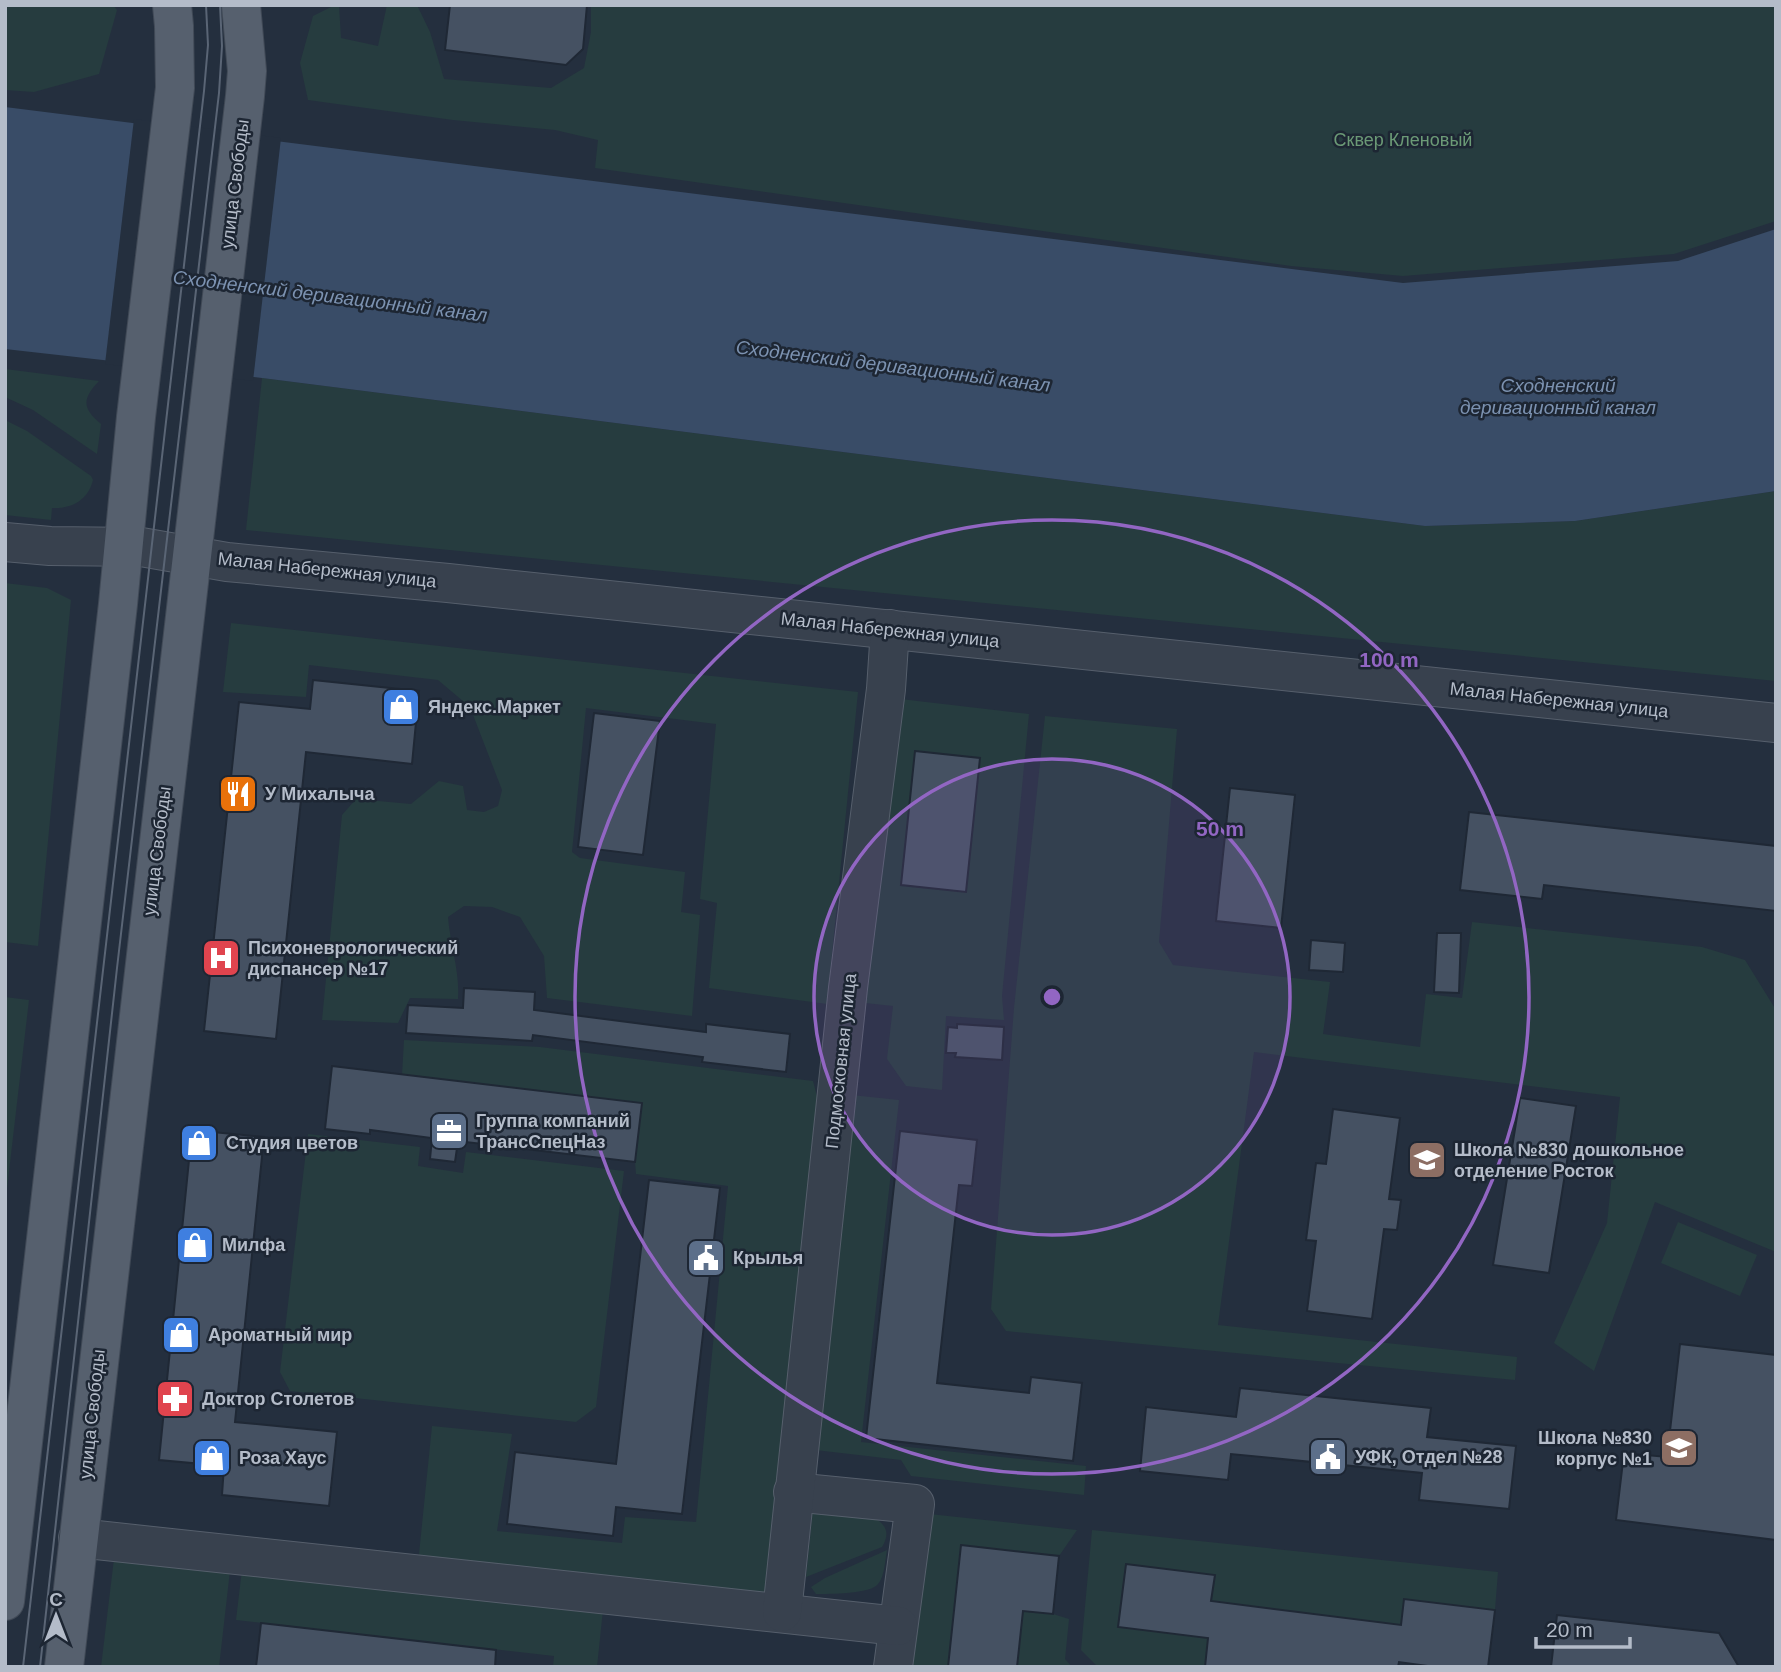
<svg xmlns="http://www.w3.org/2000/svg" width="1781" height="1672" font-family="Arial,sans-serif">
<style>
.green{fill:#263c3f}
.water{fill:#394c67}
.pier{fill:#242f3e}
.building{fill:#455162;stroke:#1f2835;stroke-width:2}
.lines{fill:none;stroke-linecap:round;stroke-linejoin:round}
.minor-casing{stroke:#565f6c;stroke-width:40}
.major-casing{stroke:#414a57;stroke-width:40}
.minor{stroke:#38414e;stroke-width:38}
.major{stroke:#56606e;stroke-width:38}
.tram{stroke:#5a6575;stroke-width:2}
.ring{fill:none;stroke:#9266c3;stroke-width:3.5}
.labels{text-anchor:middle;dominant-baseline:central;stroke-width:5;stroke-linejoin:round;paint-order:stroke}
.park-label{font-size:18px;fill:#6b9a76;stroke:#1d2633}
.street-label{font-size:18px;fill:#b4bcc9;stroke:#1d2633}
.poi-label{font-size:18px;font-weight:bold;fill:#b4bcc9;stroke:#1d2633;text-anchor:start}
.water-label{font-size:19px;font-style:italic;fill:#7c92b1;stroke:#1d2633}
.centre{fill:#9266c3;stroke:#1d2633;stroke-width:3.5}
.ring-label{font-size:21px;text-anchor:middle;font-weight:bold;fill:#9266c3;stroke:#1d2633;stroke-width:5;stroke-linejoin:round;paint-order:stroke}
</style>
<rect width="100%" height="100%" fill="#242f3e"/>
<g class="green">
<polygon points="5,5 113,5 117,10 99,74 34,92 5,90"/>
<polygon points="335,5 339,5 341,38 378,46 387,5 417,5 430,32 444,79 551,88 584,68 591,32 591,5 1776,5 1776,221 1674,254 1403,276 1291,266 595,168 598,140 555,130 453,120 308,100 300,63 313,16"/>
<path d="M5 369 99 381C82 399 82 408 101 424L97 454 33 410 5 397Z"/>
<polygon points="262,378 1425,526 1575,521 1776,491 1776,681 246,530"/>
<path d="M5 420 27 431 91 476 93 480C88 500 72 509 52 508L51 520 5 515Z"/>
<polygon points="5,583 47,588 71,600 38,946 5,942"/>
<path d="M231 623 858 692 827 1004 709 988 717 903 700 899 716 724 586 708 572 852 580 858 685 872 681 912 700 915 692 1016 547 998 544 956 520 917 492 907 464 906 448 917C450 944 460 972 458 999L410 998 398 1023 322 1020 342 815 356 799 411 804 439 781 463 786 467 810 484 812 498 806 502 790 470 707 438 680 309 665 306 697 223 692Z"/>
<polygon points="892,698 1029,714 1002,996 1004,1020 946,1016 942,1090 906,1086 887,1059 893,1006 856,1002"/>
<polygon points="1045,716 1177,729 1159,942 1173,965 1330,982 1323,1034 1420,1047 1426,994 1462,998 1472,922 1702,947 1745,960 1776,1010 1776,1252 1655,1202 1594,1371 1554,1343 1607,1223 1620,1097 1254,1052 1218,1325 1517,1357 1515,1380 1006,1331 991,1309 1014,1008"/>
<polygon points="5,997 29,1000 5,1206"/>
<polygon points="404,1040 540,1047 813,1081 819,1104 766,1602 418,1564 432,1426 512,1434 497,1531 622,1543 625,1517 696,1522 728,1186 636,1174 635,1162 642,1104 402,1075"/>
<polygon points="842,1094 899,1100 861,1442 1086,1466 1084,1495 911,1476 901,1460 807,1449"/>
<polygon points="308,1134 420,1147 418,1166 463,1173 466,1152 624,1171 596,1407 576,1422 290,1391 280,1372"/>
<polygon points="1678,1222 1757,1255 1740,1296 1661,1263"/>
<path d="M813 1508 874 1518C887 1525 890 1534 882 1547L806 1577Z"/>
<polygon points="920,1513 1077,1530 1059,1556 961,1545 948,1667 902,1667"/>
<polygon points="1092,1530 1498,1572 1495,1610 1404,1599 1401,1625 1211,1601 1214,1575 1127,1564 1118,1627 1208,1638 1205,1667 1098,1667 1081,1650"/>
<polygon points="115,1550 231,1562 219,1667 101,1667"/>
<path d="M887 1550C885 1560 885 1576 878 1584 871 1594 829 1594 816 1594L811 1587 825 1578Z"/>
<polygon points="243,1561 604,1600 597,1667 553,1667 554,1656 236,1620"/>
<polygon points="1023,1611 1053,1614 1069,1619 1065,1659 1072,1667 1017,1667"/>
</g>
<polygon class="water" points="5,107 1403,283 1678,261 1776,229 1776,491 1575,521 1425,526 262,378 5,349"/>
<polygon class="pier" points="134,119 281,138 253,381 105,364"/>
<g class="building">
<polygon points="450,5 587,5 583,49 566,65 445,50"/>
<polygon points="313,680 419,691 412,764 306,752 276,1039 204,1031 239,702 310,709"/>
<polygon points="594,713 660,721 643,855 578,847"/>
<polygon points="915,751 980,758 966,892 901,885"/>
<polygon points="1230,788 1295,795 1281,928 1216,921"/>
<polygon points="1469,812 1776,846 1776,911 1544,885 1542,899 1460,890"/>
<polygon points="1437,933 1461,933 1459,993 1434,992"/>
<polygon points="1311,940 1345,943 1343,972 1309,970"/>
<polygon points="464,988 535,992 534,1010 706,1032 706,1024 790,1034 786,1072 702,1062 703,1057 533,1035 532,1041 406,1033 408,1005 463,1008"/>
<polygon points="957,1024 1004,1027 1002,1060 955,1057 956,1053 946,1053 948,1027 957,1028"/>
<polygon points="332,1066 642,1103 635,1162 458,1141 455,1162 430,1159 432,1138 370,1130 370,1134 325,1129"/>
<polygon points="1520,1098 1576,1106 1549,1273 1493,1265"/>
<polygon points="1333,1109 1400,1118 1389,1199 1401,1200 1397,1230 1384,1229 1372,1319 1307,1311 1316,1241 1306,1240 1316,1163 1326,1164"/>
<polygon points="192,1130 264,1137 235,1422 337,1432 329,1506 222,1495 224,1466 159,1460"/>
<polygon points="900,1131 977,1140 972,1186 959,1185 937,1383 1029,1393 1031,1377 1082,1383 1073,1461 866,1438"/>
<polygon points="649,1180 720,1188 682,1514 616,1507 613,1536 507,1524 515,1452 616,1464"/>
<polygon points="1680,1344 1776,1355 1776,1540 1616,1520 1624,1453 1667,1457"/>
<polygon points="1240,1388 1431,1408 1427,1437 1516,1446 1509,1509 1419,1500 1422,1473 1231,1454 1228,1480 1140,1471 1146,1407 1236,1417"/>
<polygon points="961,1545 1059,1556 1053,1614 1023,1611 1017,1667 948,1667"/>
<polygon points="1126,1564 1215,1575 1211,1601 1401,1625 1404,1599 1495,1610 1488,1667 1435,1667 1399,1662 1398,1667 1205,1667 1208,1638 1118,1627"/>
<polygon points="1557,1615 1719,1633 1739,1667 1551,1667"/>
<polygon points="261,1623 496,1650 495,1667 256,1667"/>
</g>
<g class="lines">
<defs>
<g id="minor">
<polyline points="5,542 50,546 141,547 227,562 448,583 1776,723"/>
<polyline points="793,1492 915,1504 893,1667"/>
<polyline points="78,1538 898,1626"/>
<polyline points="782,1612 848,988 886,689 890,629"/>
</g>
<g id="major">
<polyline points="5,1601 118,604 136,417 175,88 174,26 172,5"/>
<polyline points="64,1667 245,96 247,71 241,5"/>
</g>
</defs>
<use href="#minor" class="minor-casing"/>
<use href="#major" class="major-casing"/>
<use href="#minor" class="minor"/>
<use href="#major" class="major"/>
<g class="tram">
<polyline points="23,1667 204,91 208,45 206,5"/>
<polyline points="40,1667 117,968 219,93 222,46 220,5"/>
</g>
</g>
<circle cx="1052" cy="997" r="238" fill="#9266c3" fill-opacity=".12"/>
<g class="ring">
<circle cx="1052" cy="997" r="238"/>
<circle cx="1052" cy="997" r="477"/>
</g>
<defs>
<symbol id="shop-square" viewBox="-11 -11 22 22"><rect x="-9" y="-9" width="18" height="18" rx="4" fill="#3f7fe0" stroke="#1d2633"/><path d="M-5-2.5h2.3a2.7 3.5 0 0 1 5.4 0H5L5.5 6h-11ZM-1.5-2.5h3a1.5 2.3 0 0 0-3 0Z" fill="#fff"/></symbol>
<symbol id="restaurant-square" viewBox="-11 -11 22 22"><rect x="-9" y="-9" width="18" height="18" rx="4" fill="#e8710a" stroke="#1d2633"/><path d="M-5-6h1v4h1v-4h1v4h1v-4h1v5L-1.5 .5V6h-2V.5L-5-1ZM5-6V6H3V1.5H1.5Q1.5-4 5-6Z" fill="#fff"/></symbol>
<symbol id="hospital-square" viewBox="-11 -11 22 22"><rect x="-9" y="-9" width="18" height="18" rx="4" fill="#e0444e" stroke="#1d2633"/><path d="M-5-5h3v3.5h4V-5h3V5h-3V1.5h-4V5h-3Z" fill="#fff"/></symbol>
<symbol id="office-square" viewBox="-11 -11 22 22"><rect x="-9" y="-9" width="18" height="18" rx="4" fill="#5c6f8a" stroke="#1d2633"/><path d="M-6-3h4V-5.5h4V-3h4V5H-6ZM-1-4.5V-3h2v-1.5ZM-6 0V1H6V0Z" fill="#fff"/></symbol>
<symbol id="school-square" viewBox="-11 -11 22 22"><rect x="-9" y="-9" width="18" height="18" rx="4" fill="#8d6e63" stroke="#1d2633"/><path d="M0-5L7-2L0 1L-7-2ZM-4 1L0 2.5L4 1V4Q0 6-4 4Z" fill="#fff"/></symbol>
<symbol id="civic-square" viewBox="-11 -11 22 22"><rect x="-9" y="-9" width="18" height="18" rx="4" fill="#5c6f8a" stroke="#1d2633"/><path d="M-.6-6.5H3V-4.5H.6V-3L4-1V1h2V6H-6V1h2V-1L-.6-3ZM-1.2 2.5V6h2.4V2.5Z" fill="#fff"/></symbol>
<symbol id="pharmacy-square" viewBox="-11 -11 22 22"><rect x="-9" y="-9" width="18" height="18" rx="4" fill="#e0444e" stroke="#1d2633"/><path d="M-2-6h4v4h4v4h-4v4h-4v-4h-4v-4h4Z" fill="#fff"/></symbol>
</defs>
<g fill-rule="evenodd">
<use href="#shop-square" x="379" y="685" width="44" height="44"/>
<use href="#restaurant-square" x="216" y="772" width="44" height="44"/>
<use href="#hospital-square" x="199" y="936" width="44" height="44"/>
<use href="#office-square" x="427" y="1109" width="44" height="44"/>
<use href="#shop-square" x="177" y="1121" width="44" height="44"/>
<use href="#school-square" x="1405" y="1138" width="44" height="44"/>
<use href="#shop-square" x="173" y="1223" width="44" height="44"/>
<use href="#civic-square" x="684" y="1236" width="44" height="44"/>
<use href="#shop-square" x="159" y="1313" width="44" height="44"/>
<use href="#pharmacy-square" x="153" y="1377" width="44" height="44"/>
<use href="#school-square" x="1657" y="1426" width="44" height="44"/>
<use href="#civic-square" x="1306" y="1435" width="44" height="44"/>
<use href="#shop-square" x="190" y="1436" width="44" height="44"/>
</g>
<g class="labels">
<g class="park-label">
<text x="1403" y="140">Сквер Кленовый</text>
</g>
<g class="street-label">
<text transform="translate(235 184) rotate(-83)">улица Свободы</text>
<text transform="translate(327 570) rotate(6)">Малая Набережная улица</text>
<text transform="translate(890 630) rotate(6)">Малая Набережная улица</text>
<text transform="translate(1559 700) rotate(6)">Малая Набережная улица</text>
<text transform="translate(157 851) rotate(-83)">улица Свободы</text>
<text transform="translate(841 1061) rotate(-84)">Подмосковная улица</text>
<text transform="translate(92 1414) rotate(-84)">улица Свободы</text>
</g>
<g class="poi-label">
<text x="428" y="707">Яндекс.Маркет</text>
<text x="265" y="794">У Михалыча</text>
<text x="248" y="948">Психоневрологический<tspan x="248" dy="21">диспансер №17</tspan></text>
<text x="476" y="1121">Группа компаний<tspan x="476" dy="21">ТрансСпецНаз</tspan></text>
<text x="226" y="1143">Студия цветов</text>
<text x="1454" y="1150">Школа №830 дошкольное<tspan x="1454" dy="21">отделение Росток</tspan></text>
<text x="222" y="1245">Милфа</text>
<text x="733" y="1258">Крылья</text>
<text x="208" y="1335">Ароматный мир</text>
<text x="202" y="1399">Доктор Столетов</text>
<text x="1652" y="1438" text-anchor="end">Школа №830<tspan x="1652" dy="21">корпус №1</tspan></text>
<text x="1355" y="1457">УФК, Отдел №28</text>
<text x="239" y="1458">Роза Хаус</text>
</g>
<g class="water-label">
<text transform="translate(330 296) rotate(7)">Сходненский деривационный канал</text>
<text transform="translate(893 366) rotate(7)">Сходненский деривационный канал</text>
<text x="1558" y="385">Сходненский<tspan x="1558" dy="22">деривационный канал</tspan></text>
</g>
</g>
<circle cx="1052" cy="997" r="10" class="centre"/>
<g class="ring-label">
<text x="1389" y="667">100 m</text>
<text x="1220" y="836">50 m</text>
</g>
<rect width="1781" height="1672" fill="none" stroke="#b4bcc9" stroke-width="14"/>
<g transform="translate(56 1616)" stroke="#1d2633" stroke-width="5" paint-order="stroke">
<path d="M0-5L12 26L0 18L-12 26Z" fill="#b4bcc9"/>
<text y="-10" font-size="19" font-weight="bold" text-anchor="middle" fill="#b4bcc9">С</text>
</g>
<path d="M1536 1637v10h94v-10" fill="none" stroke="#b4bcc9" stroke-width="3.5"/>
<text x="1546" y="1637" font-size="21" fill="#b4bcc9" stroke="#1d2633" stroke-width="5" paint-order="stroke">20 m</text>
</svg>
